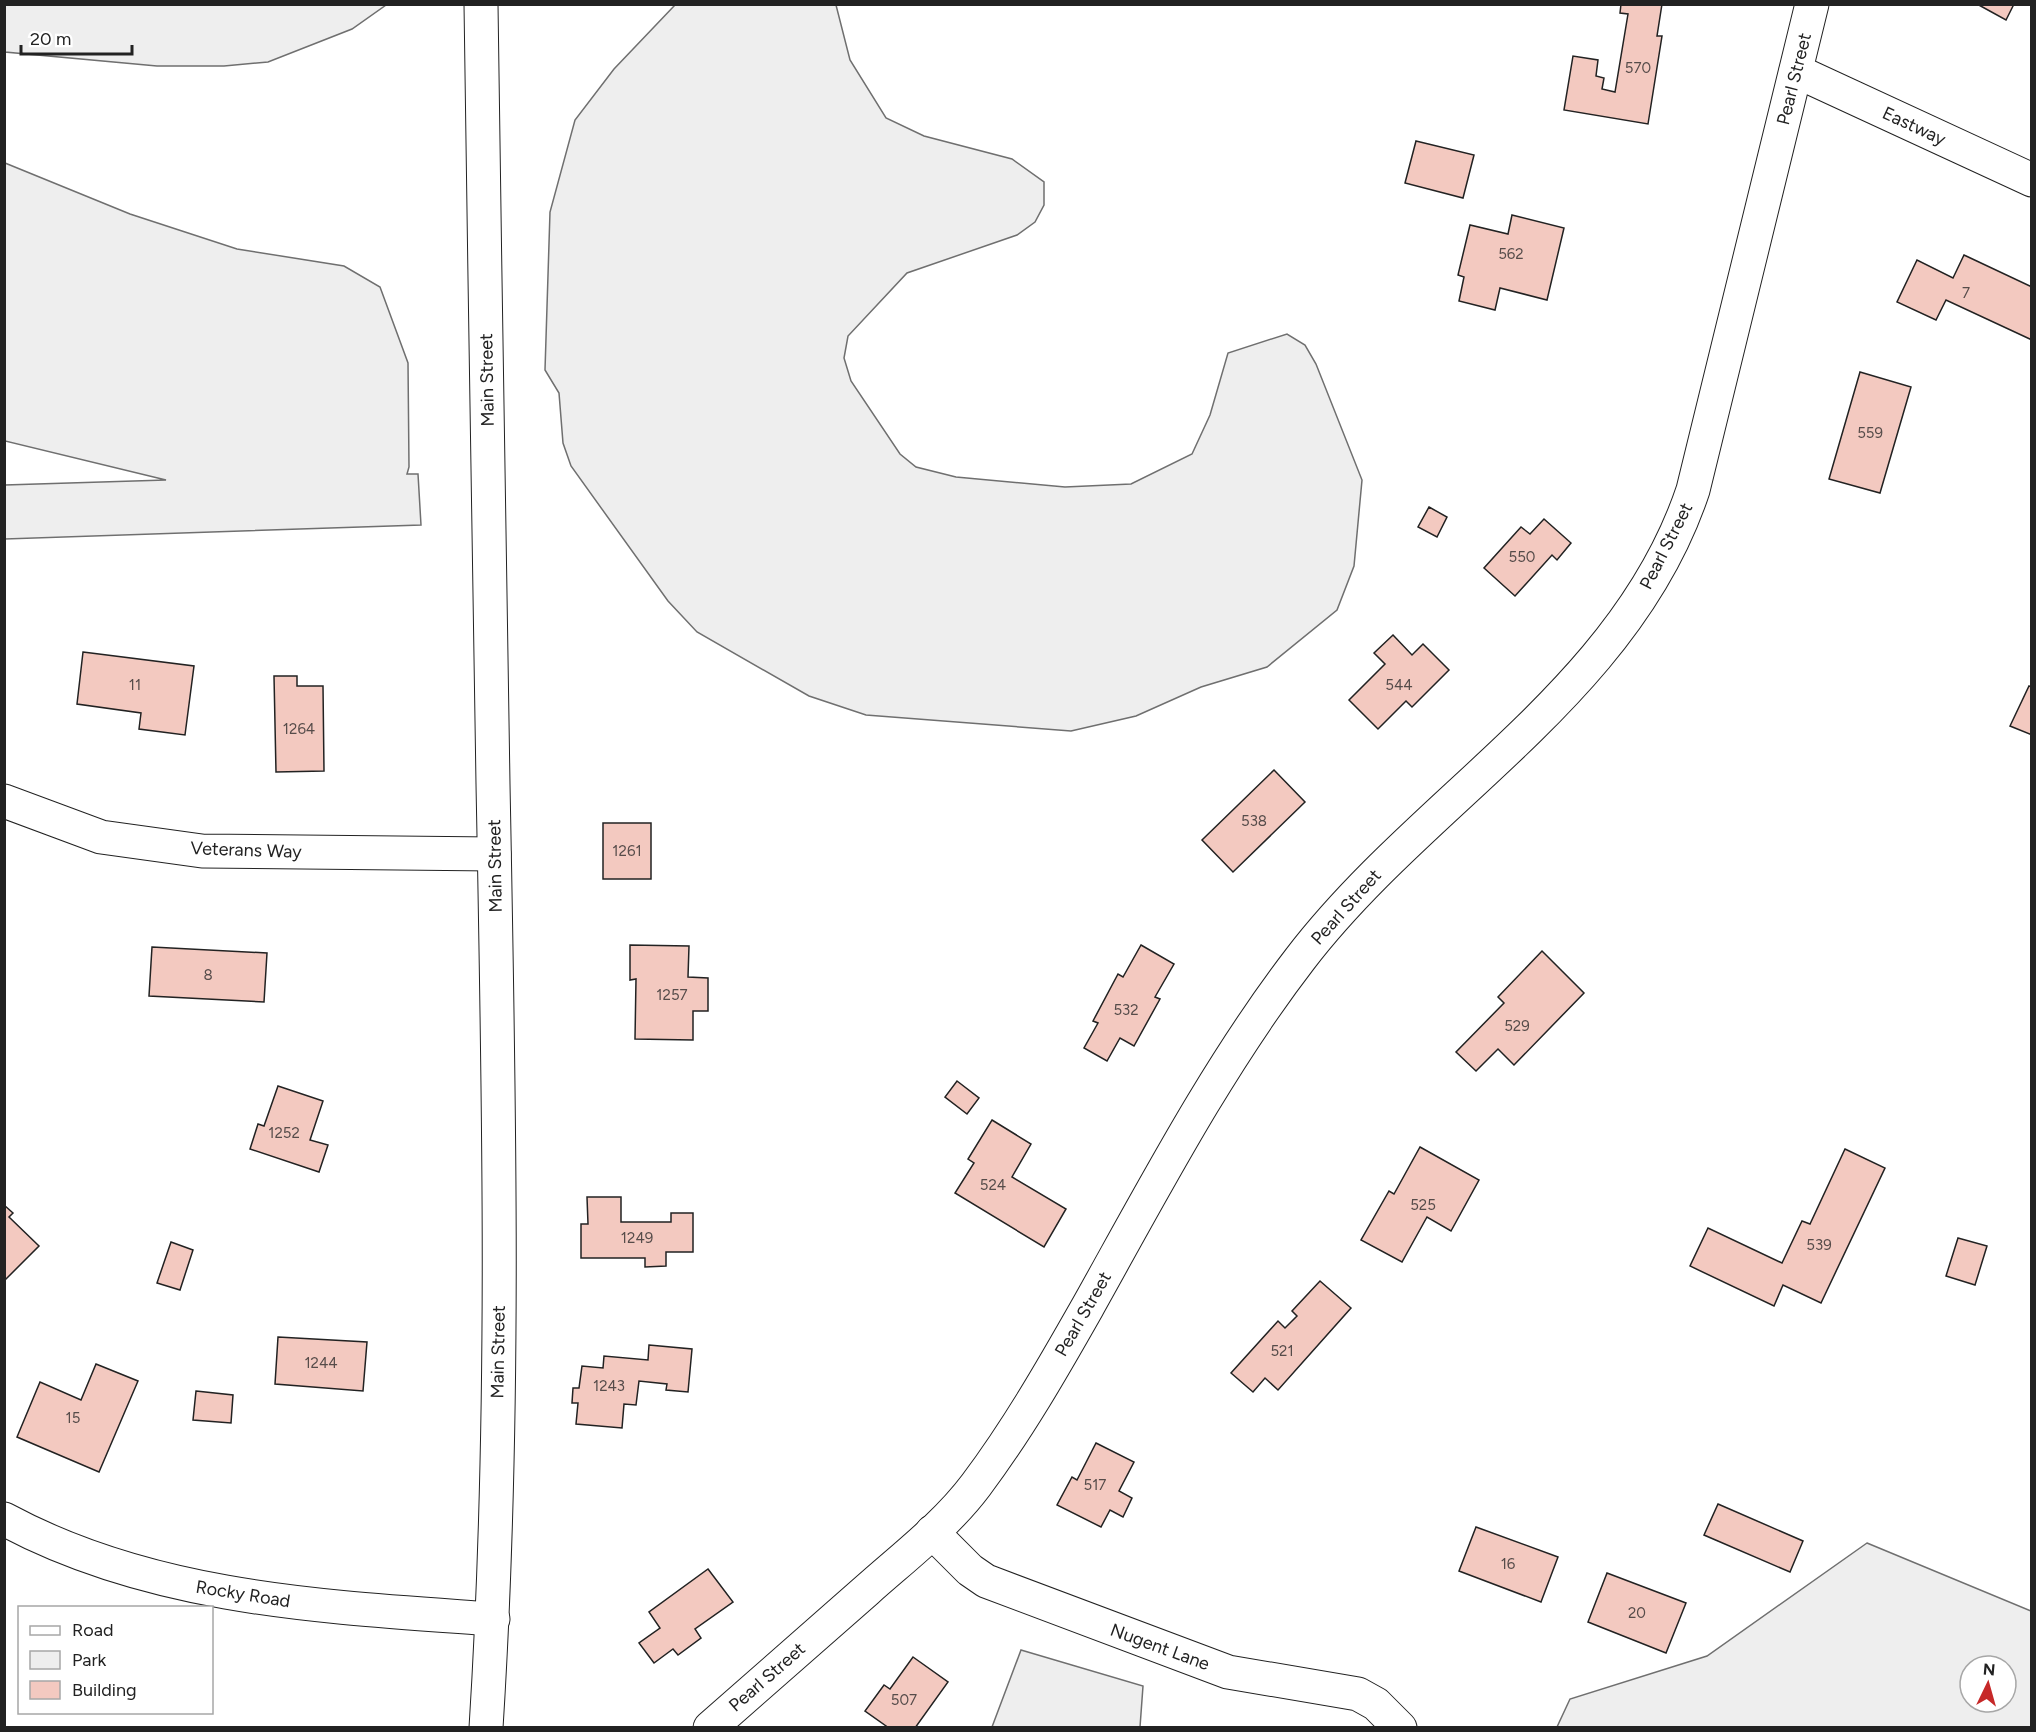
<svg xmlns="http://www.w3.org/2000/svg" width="2036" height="1732" font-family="Figtree,sans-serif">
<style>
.green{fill:#eee;stroke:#6f6f6f;stroke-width:1.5;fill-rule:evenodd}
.building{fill:#f3c9c0;stroke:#222;stroke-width:1.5}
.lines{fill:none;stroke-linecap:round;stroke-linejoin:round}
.minor-casing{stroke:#222;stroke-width:35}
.major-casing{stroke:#222;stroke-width:35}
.minor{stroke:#fff;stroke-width:33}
.major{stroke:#fff;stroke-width:33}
.labels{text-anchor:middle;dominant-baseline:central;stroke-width:4.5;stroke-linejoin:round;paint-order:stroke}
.number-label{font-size:15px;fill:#564c4a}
.street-label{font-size:18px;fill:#222;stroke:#fff}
</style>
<rect width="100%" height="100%" fill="#fff"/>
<g class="green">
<polygon points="4,5 5,4 386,5 352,29 268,62 224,66 157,66 5,52"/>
<polygon points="675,5 836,5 850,60 886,118 924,136 1012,159 1044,182 1044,205 1035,222 1017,235 907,273 848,336 844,358 851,381 900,454 916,467 956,477 1065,487 1131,484 1192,454 1210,415 1228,353 1287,334 1305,345 1316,364 1362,480 1354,566 1337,610 1267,667 1201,687 1136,716 1071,731 866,715 809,696 697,632 668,601 571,466 563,443 559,393 545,370 550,212 575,120 614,69"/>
<polygon points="5,163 130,214 237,249 344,266 380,287 408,363 409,467 407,474 418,474 421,525 5,539 5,485 166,480 5,441"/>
<path d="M1867 1543 2031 1611V1727H1557L1570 1699 1707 1656ZM1970 1666H2006V1702H1970Z"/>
<polygon points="1021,1650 1143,1686 1140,1727 992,1727"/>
</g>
<g class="building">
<polygon points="1621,4 1662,4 1657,36 1662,36 1648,124 1564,110 1573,56 1598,60 1596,76 1604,78 1602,89 1615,92 1628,14 1620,13"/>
<polygon points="1977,4 2014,4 2006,20"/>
<polygon points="1416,141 1474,155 1463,198 1405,183"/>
<polygon points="1512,215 1564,228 1547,300 1500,288 1495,310 1459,301 1464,277 1458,275 1470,225 1508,234"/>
<polygon points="1964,255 2032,287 2032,340 1946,300 1936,320 1897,302 1917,260 1953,278"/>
<polygon points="1860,372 1911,387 1880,493 1829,479"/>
<polygon points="1429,507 1447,517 1437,537 1418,527"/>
<polygon points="1544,519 1571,543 1557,560 1552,555 1515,596 1484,568 1521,527 1530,534"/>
<polygon points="1393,635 1412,655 1423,644 1449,670 1412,707 1406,701 1378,729 1349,700 1385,664 1374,653"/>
<polygon points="83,652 194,666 185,735 139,729 141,713 77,704"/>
<polygon points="274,676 297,676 297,686 323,686 324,771 276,772"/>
<polygon points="2029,686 2032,687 2032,735 2010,726"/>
<polygon points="1274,770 1305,802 1233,872 1202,840"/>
<rect x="603" y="823" width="48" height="56"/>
<polygon points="630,945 689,946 688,977 708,978 708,1011 693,1011 693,1040 635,1039 636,979 630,980"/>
<polygon points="1141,945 1174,964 1155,997 1160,999 1134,1046 1120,1038 1107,1061 1084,1048 1098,1023 1093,1021 1118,974 1123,977"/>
<polygon points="152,947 267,953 264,1002 149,996"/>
<polygon points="1542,951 1584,993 1514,1065 1498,1049 1476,1071 1456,1052 1504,1003 1498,997"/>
<polygon points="957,1081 979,1098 967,1114 945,1097"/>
<polygon points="278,1086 323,1101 310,1140 328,1145 319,1172 250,1149 258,1124 264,1126"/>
<polygon points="992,1120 1031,1144 1012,1177 1066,1209 1044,1247 955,1193 974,1163 968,1159"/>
<polygon points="1420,1147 1479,1180 1451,1231 1427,1217 1402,1262 1361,1240 1389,1191 1394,1194"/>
<polygon points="1845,1149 1885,1168 1821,1303 1783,1285 1774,1306 1690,1266 1708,1228 1782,1263 1802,1221 1810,1224"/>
<polygon points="587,1197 621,1197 621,1222 671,1222 671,1213 693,1213 693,1252 666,1252 666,1266 645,1267 645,1258 581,1258 581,1224 588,1224"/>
<polygon points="4,1205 13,1213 9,1217 39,1246 5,1280"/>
<polygon points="1958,1238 1987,1246 1975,1285 1946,1276"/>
<polygon points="171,1242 193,1250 180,1290 157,1283"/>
<polygon points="1320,1281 1351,1308 1278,1390 1265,1378 1253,1392 1231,1373 1278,1321 1285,1328 1297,1316 1292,1311"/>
<polygon points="278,1337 367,1342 363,1391 275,1384"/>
<polygon points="649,1345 692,1349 688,1392 666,1390 667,1384 639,1381 636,1405 624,1404 622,1428 576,1424 578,1403 572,1403 573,1388 579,1388 582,1366 603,1368 604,1356 648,1360"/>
<polygon points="96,1364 138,1381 99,1472 17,1437 40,1382 81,1400"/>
<polygon points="196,1391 233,1395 231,1423 193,1420"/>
<polygon points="1096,1443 1134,1462 1119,1491 1132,1498 1123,1517 1110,1510 1101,1527 1057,1505 1072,1477 1077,1480"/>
<polygon points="1718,1504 1803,1541 1790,1572 1704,1535"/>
<polygon points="1476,1527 1558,1557 1541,1602 1459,1571"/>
<polygon points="708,1569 733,1602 695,1629 701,1638 678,1655 673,1649 654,1663 639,1643 660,1628 649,1612"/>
<polygon points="1607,1573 1686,1603 1666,1653 1588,1622"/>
<polygon points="913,1657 948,1682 915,1728 889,1728 865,1711 884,1685 890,1689"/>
</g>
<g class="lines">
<defs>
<g id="minor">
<polyline points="1796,71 2032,180"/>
<polyline points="4,801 101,837 202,851 494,854"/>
<path d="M4 1519C154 1600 327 1607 493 1619"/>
<polyline points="932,1532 970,1570 986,1581 1228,1672 1358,1694 1376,1704 1400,1728"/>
<path d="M710 1728C762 1682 814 1636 867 1590 904 1557 946 1525 976 1485 1018 1429 1053 1368 1087 1308 1153 1190 1217 1067 1300 959 1424 797 1626 692 1693 490L1812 4"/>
</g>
<path id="major" d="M481 4C485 264 488 524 493 784 499 1098 506 1413 486 1728"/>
</defs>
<use href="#minor" class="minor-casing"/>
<use href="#major" class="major-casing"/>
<use href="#minor" class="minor"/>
<use href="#major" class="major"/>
</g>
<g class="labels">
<g class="number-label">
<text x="1638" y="68">570</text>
<text x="1511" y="254">562</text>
<text x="1966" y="293">7</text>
<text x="1870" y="433">559</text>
<text x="1522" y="557">550</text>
<text x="135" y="685">11</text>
<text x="1399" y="685">544</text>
<text x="299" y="729">1264</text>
<text x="1254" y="821">538</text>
<text x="627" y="851">1261</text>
<text x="208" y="975">8</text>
<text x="672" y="995">1257</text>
<text x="1126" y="1010">532</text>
<text x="1517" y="1026">529</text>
<text x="284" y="1133">1252</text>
<text x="993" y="1185">524</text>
<text x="1423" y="1205">525</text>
<text x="637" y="1238">1249</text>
<text x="1819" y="1245">539</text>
<text x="1282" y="1351">521</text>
<text x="321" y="1363">1244</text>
<text x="609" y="1386">1243</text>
<text x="73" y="1418">15</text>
<text x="1095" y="1485">517</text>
<text x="1508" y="1564">16</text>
<text x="1637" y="1613">20</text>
<text x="904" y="1700">507</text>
</g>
<g class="street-label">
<text transform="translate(1794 79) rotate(-76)">Pearl Street</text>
<text transform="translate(1914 126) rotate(25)">Eastway</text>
<text transform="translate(487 380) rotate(-91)">Main Street</text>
<text transform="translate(1666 546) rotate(-63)">Pearl Street</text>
<text transform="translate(246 850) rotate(2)">Veterans Way</text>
<text transform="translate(495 866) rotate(-91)">Main Street</text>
<text transform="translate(1346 907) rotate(-48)">Pearl Street</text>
<text transform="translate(1083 1314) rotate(-60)">Pearl Street</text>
<text transform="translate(498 1352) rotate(-89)">Main Street</text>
<text transform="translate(243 1594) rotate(9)">Rocky Road</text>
<text transform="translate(1160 1647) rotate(20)">Nugent Lane</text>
<text transform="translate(767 1677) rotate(-41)">Pearl Street</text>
</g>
</g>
<rect width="2036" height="1732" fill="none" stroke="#222222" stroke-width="12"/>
<rect x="18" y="1606" width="195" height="108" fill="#ffffff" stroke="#a7a7a7" stroke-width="1.5"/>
<rect x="30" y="1626" width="30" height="9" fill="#ffffff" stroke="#a7a7a7" stroke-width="1.5"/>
<text x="72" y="1636" font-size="18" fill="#222222">Road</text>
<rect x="30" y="1651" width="30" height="18" fill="#eeeeee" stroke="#a7a7a7" stroke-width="1.5"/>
<text x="72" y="1666" font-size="18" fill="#222222">Park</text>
<rect x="30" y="1681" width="30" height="18" fill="#f3c9c0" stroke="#a7a7a7" stroke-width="1.5"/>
<text x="72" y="1696" font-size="18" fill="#222222">Building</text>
<g transform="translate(1988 1684) rotate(5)"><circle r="28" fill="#ffffff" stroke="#a7a7a7" stroke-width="1.5"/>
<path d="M0-4.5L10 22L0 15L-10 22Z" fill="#c62828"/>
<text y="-9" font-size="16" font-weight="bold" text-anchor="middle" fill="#222222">N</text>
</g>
<path d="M21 45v9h111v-9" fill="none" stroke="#222222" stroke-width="3"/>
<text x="30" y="45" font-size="18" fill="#222222" stroke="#ffffff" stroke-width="4.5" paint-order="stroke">20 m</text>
</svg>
